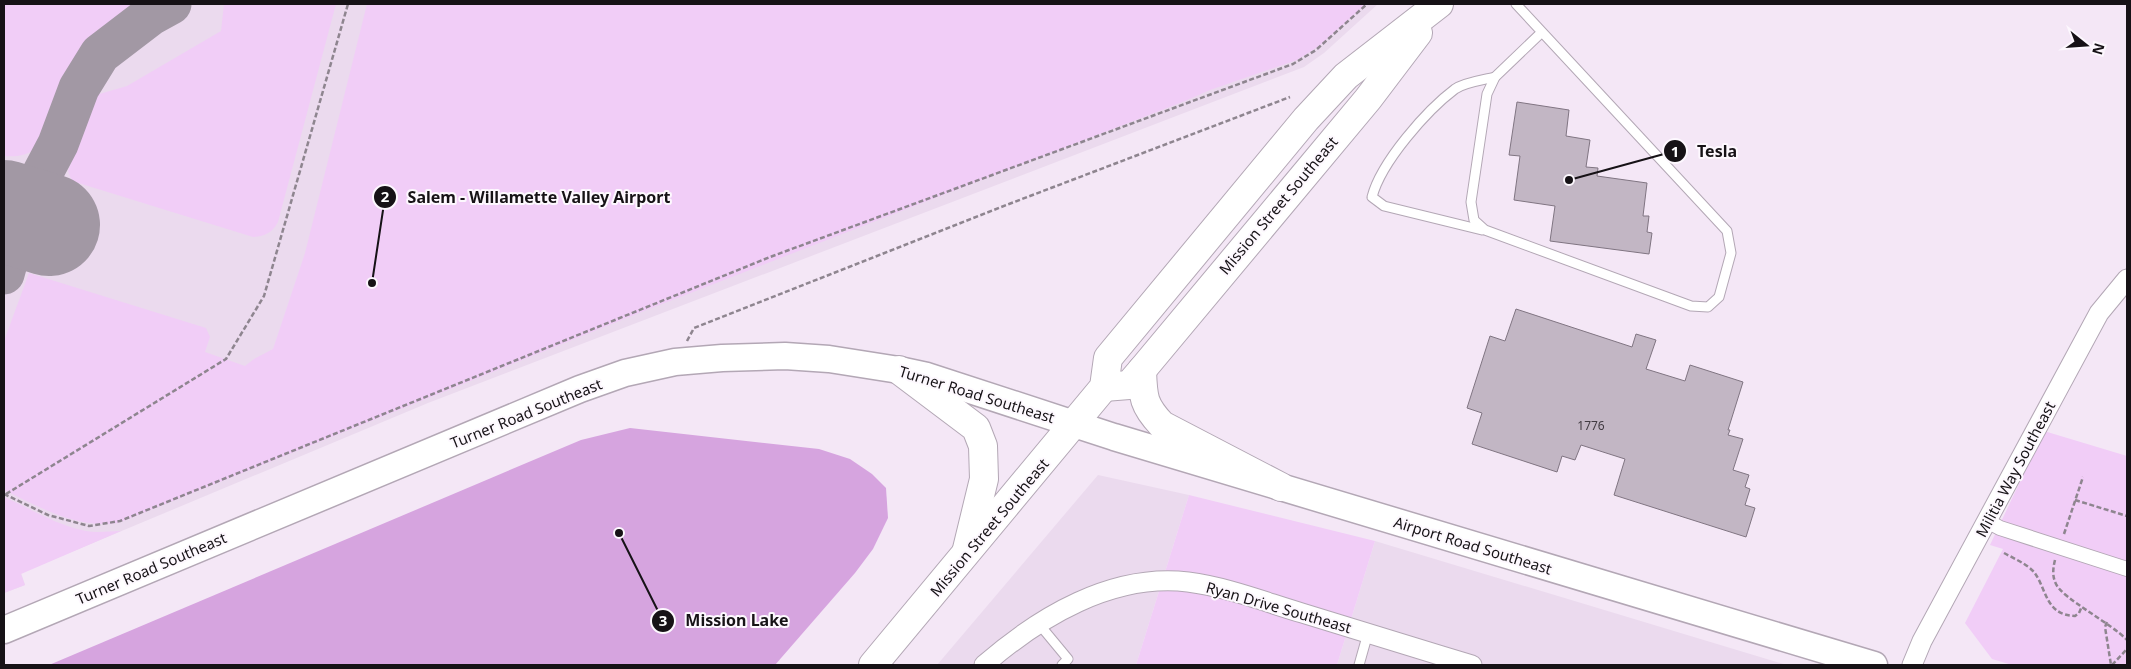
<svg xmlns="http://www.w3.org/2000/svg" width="2131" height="669" font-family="'Noto Sans',sans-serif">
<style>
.built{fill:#ebdaee}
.green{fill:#f1cdf7}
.water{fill:#d6a4df}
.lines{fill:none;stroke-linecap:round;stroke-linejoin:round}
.taxiway{stroke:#a298a4;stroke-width:41}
.runway{stroke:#a298a4;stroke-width:102}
.building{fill:#c2b6c4;stroke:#807582}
.service-casing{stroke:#b3a7b5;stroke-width:11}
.pedestrian-casing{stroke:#b3a7b5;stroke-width:16}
.minor-casing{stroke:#b3a7b5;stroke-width:21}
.secondary-casing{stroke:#b3a7b5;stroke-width:29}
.trunk-casing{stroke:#b3a7b5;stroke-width:30}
.path{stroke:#8e858f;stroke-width:2.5;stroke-dasharray:5 2.5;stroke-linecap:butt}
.service{stroke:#fff;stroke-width:9}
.pedestrian{stroke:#fff;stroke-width:14}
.minor{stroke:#fff;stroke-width:19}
.secondary{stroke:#fff;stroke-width:26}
.trunk{stroke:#fff;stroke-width:28}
.labels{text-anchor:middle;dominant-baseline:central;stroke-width:4;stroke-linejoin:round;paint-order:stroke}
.number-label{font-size:12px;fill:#413b42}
.street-label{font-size:15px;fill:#161216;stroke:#fdf8fe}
.leader{fill:none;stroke:#161216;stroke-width:2}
.callout-dot{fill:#161216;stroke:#fdf8fe;stroke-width:2}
.mark-label{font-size:15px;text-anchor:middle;font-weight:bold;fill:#fff}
.callout-label{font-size:16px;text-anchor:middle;font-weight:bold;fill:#161216;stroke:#fdf8fe;stroke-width:4;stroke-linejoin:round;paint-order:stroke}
</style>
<rect width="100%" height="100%" fill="#f4e7f6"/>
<g class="built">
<polygon points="4,4 1378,4 1324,53 1304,67 428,403 21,573 25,585 4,593"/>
<polygon points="1098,475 1189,495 1136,665 937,665"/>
<polygon points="1375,541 1787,665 1337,665"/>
</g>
<g class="green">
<path d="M4 4H139C125 12 110 20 98 31 82 45 65 75 58 96 53 111 49 133 39 145 29 156 17 157 4 156Z"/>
<path d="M224 4H336L278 222C272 233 265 236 253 237L72 181 68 171 96 95 127 86 221 31Z"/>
<path d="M367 4H1366L1319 46 1297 60 1210 90 1185 101 644 311 118 523C76 529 40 507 4 490V341L29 273 206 328 210 337 205 352 245 366 254 359 273 349 305 253Z"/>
<polygon points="2044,431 2127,456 2127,665 2012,665 1992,659 1965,623 2003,549 1990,545"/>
<polygon points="1189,495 1375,541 1337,665 1136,665"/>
<path d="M4 497C31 509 56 525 86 531 97 533 110 531 121 531L21 574 25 585 4 593Z"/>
</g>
<polygon class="water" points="630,428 819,449 850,459 872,474 886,488 888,518 873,549 855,573 775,665 49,665 581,440"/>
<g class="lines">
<polyline class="taxiway" points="4,274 20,216 58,144 79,88 100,54 151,15 171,4"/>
<polyline class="runway" points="4,211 49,225"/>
</g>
<g class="building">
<polygon points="1517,102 1569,110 1566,136 1590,140 1586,167 1598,168 1597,176 1647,183 1643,216 1649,216 1647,232 1652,233 1649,254 1550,241 1555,206 1514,200 1520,156 1509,155"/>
<polygon points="1516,309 1632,347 1636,334 1656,340 1646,369 1685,381 1690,365 1743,382 1728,430 1730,430 1728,435 1743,439 1733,470 1749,475 1745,487 1750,489 1745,505 1755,508 1746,537 1614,495 1625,459 1581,445 1575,460 1562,456 1557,472 1472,444 1482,413 1467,408 1490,336 1505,341"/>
</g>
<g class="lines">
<defs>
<g id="service">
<polyline points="1516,4 1727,231 1731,253 1719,297 1708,307 1691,306 1485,230 1474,220 1471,202 1487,94 1495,77 1542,32"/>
<path d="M1482 230 1384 206 1372 197C1381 162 1427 110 1455 89 1465 82 1484 80 1495 77"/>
<polyline points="1039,624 1068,659 1062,665"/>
<polyline points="1359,665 1368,633"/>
</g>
<polyline id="pedestrian" points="1987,521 2000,528 2127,569"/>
<g id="minor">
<path d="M984 665C1039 617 1112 573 1188 582 1227 587 1265 602 1302 613 1358 630 1415 648 1472 665"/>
<polyline points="1912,665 1922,641 2099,313 2127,279"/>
</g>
<polyline id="secondary" points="4,630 580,389 625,373 675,362 722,358 785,356 829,359 899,370 927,376 1114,437 1874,665"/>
<g id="trunk">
<polyline points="899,370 976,428 983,446 984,479 967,549"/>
<path d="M1142 370C1143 397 1143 405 1162 425L1281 487"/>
<polyline points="1104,387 1129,385 1142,370 1368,99 1418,33"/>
<polyline points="873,665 1104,387 1108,358 1306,119 1346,76 1439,4"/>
</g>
</defs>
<use href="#service" class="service-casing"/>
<use href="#pedestrian" class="pedestrian-casing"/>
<use href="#minor" class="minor-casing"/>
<use href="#secondary" class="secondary-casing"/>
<use href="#trunk" class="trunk-casing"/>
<g class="path">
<polyline points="687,341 694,328 1009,204 1290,97"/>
<polyline points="4,494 48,515 89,526 120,521 770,257 1293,64 1316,50 1367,4"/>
<polyline points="6,494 226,359 264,296 348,4"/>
<polyline points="2075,500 2127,516"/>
<polyline points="2064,534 2083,477"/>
<path d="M2004 553C2013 558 2027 564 2034 572 2047 589 2045 615 2075 616L2079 613 2082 606"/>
<path d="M2055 560C2053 568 2052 576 2056 584 2062 598 2112 624 2127 640"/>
<polyline points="2107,622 2105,627 2111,665"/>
<polyline points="2112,665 2127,649"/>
</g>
<use href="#service" class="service"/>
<use href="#pedestrian" class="pedestrian"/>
<use href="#minor" class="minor"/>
<use href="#secondary" class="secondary"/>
<use href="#trunk" class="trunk"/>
</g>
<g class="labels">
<g class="number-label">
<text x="1591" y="425">1776</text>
</g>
<g class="street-label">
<text transform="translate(1278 205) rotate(-50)">Mission Street Southeast</text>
<text transform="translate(977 394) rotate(17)">Turner Road Southeast</text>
<text transform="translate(526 413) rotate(-22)">Turner Road Southeast</text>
<text transform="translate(2015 469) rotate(-62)">Militia Way Southeast</text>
<text transform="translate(989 527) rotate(-50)">Mission Street Southeast</text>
<text transform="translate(1473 545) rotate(17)">Airport Road Southeast</text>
<text transform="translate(151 568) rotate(-23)">Turner Road Southeast</text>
<text transform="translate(1279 607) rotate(16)">Ryan Drive Southeast</text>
</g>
</g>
<path class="leader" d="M1569 180L1675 151M372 283L385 197M619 533L663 621"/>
<g class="callout-dot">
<circle cx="1569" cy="180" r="5"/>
<circle cx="372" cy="283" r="5"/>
<circle cx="619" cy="533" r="5"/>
<circle cx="1675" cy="151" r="12"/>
<circle cx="385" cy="197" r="12"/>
<circle cx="663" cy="621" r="12"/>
</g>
<g class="mark-label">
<text x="1675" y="157">1</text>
<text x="385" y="202">2</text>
<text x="663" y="626">3</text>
</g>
<g class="callout-label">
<text x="1717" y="157">Tesla</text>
<text x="539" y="203">Salem - Willamette Valley Airport</text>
<text x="737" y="626">Mission Lake</text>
</g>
<rect width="2131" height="669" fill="none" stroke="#161216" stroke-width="10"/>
<g transform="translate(2086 45) rotate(107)" stroke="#fdf8fe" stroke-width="4" paint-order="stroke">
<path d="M0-4L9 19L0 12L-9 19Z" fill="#161216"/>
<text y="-8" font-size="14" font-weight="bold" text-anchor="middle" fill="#161216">N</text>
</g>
</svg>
